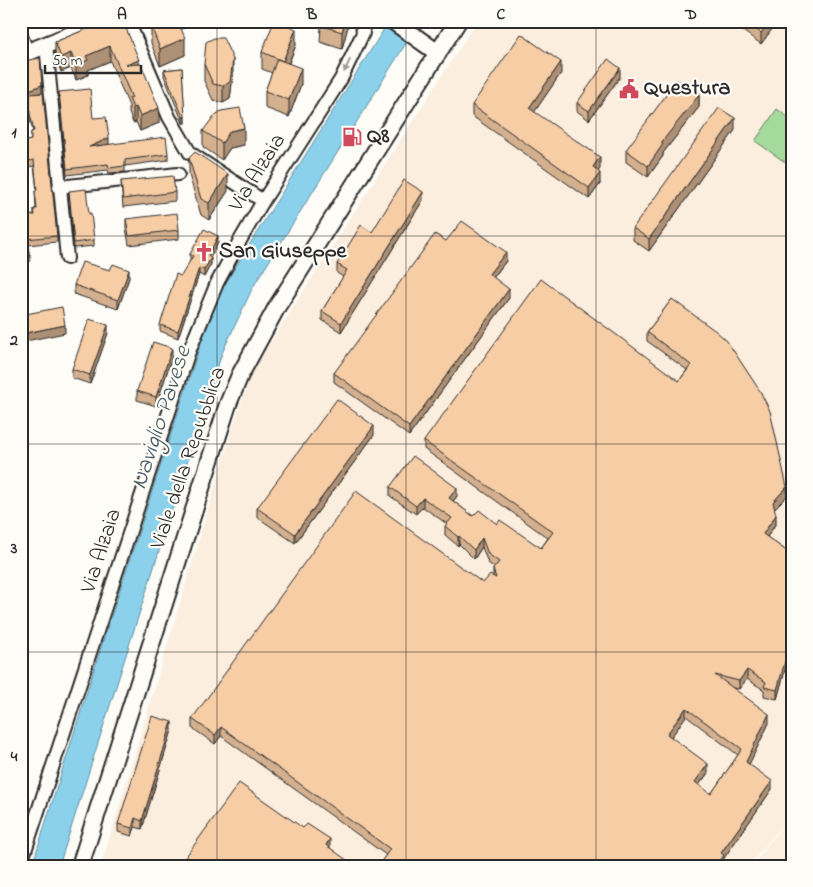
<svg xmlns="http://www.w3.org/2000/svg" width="813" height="887" font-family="'Indie Flower',sans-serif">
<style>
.built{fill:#fbeedf}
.green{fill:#a5da9d;stroke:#688264}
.water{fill:#8bd1ec;stroke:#658f9f}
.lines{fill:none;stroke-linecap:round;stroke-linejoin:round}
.minor-casing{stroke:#2b2b2b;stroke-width:16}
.tertiary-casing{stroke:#2b2b2b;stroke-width:20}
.minor{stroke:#fdfcf7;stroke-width:12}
.tertiary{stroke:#fdfcf7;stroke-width:16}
.wall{fill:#d4b08f;stroke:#2b2b2b;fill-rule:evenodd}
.shaded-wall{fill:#ad9074;stroke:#2b2b2b}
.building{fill:#f7cda6;stroke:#2b2b2b;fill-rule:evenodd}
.oneway{fill:#9e9e9b}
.grid{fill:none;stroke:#2b2b2b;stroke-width:1;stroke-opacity:0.55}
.labels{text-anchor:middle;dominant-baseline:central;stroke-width:4.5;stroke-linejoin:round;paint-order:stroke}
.poi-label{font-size:22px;font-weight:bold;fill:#2b2b2b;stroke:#fdfcf7;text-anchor:start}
.street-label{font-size:22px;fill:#2b2b2b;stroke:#fdfcf7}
.water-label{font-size:24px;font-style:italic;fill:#485d65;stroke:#fdfcf7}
.neatline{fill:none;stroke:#2b2b2b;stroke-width:2}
.grid-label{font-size:16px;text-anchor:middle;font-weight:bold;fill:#2b2b2b}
</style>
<rect width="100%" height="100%" fill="#fdfcf7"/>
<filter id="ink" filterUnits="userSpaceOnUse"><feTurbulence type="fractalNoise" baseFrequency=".02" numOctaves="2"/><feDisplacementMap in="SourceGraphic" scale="10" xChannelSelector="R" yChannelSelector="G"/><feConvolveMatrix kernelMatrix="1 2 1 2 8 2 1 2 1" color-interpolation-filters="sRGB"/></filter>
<g filter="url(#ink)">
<polygon class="built" points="477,21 792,21 792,866 752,866 787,819 749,866 101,866 232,430 251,373"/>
<polygon class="green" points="777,109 792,120 792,167 755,141"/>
<polygon class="water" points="389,21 420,21 253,287 222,353 59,866 32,866 104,638 206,327 223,287"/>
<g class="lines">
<defs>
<g id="minor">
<polyline points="128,21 169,117 190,153 263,201"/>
<polyline points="21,36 28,53"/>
<polyline points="46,45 67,258"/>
<polyline points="59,187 178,174"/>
<polyline points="21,863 188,354 217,283 238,244 263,201 341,79 363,33 362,21"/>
</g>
<g id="tertiary">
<polyline points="393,21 438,53"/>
<polyline points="21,55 105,21"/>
<polyline points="80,866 228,404 240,375 278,305 458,21"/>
</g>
</defs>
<use href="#minor" class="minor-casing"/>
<use href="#tertiary" class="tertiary-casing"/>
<use href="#minor" class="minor"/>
<use href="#tertiary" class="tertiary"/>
</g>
<g class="wall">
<polygon points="106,21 139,64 159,123 140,131 136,122 133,123 129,113 129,106 110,61 88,70 88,75 76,80 71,68 61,72 55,57 55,42"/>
<polygon points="152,21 185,21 184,28 181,29 185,55 160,66 151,43 151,26 154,25"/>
<polygon points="317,21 349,21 342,49 320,42 321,25"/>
<polygon points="729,21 778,21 761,44"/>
<polygon points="296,45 289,63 301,84 289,117 265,108 265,91 272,73 262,69 262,52"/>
<polygon points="21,63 42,92 39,93 57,236 57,242 27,245 30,256 30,262 21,264 21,217 34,215 34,209 36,209 35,191 37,191 34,166 21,168 21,142 31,140 31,132 33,131 30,120 29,88"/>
<polygon points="204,64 233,75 230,99 223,103 213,100 204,81"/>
<polygon points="182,68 185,123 183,123 164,76 164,70"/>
<polygon points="561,73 534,112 600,169 598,171 600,184 589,199 472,116 472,105"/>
<polygon points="620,77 589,120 577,111 577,103"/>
<polygon points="686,86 699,90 699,107 663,153 663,156 648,177 626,162 626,150"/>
<polygon points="59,92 109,144 107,145 168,154 168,160 125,166 125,172 109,173 108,170 67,175"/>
<polygon points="735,130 649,251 633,240 633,228"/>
<polygon points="203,131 244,145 230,148 222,160 203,147"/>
<polygon points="189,158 228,191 209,220 201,215 189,175"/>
<polygon points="121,181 175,192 175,201 123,207"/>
<polygon points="69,191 89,214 94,240 94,246 74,248"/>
<polygon points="423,200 341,332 322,320 322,311 343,277 337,273 337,264 372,232"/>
<polygon points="126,219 179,230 179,239 129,245 126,228"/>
<polygon points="446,241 506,261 493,278 509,298 409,436 334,382 334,373"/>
<polygon points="218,243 210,257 211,264 204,277 199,274 178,338 160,331 160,325 190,261 190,254"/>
<polygon points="129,278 118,309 74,294 74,285"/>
<path d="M672 299 787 496 774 508 776 523 767 537 792 555V638L789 656 777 699 764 696V690L747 679 739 689 733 688 769 723 749 764 772 789 724 858V863L723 866H378L386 855 221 736 215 744 192 728V719L483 583 493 576V569L495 568 488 563 482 547 474 559 459 544 458 546 445 535V526L447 524 423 507 416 514 390 496V487L457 496 453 501 473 516 497 524 541 548 548 538 424 449V441L679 381 687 370 647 341V332ZM686 716 738 755 711 794 699 785 708 773 671 737Z"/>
<polygon points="108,333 90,384 72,378 72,369"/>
<polygon points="172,357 156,406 137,400 137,391"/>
<polygon points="374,435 295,543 257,517 257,508"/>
<polygon points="172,730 142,829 135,827 132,836 118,832 118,824"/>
</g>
<g class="shaded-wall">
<polygon points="175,21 185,21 184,28 175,32"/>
<polygon points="224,21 233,21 224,24"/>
<polygon points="345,21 349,21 349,23 342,49 342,32"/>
<polygon points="770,21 778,21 761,44 761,33"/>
<polygon points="296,29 296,45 283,77 283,61"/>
<polygon points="185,38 185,55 160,66 160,49"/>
<polygon points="110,46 110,61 88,70 88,75 76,80 76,65 86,56"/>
<polygon points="71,53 71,68 61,72 61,57"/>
<polygon points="233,59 233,75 230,99 223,103 223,86"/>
<polygon points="139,60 139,75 126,65"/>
<polygon points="561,62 561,73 529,120 529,108"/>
<polygon points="301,68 301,84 289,117 289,100"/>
<polygon points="620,68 620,77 589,120 589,111"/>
<polygon points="29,81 29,88 21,91 21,84"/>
<polygon points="42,85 42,92 29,97 29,90"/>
<polygon points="699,90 699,107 663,153 663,156 648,177 648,166 661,143"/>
<polygon points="136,107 136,122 133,123 133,108"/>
<polygon points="159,108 159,123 140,131 140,116"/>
<rect x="183" y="117" width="2" height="6"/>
<polygon points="735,118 735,130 649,251 649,239"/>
<polygon points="244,128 244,145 230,148 222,160 222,143 230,131"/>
<polygon points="109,138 109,144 89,153 89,147"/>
<polygon points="600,157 600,169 593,178 593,167"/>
<polygon points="600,173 600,184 589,199 589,188"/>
<polygon points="228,174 228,191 209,220 209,203"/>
<polygon points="423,192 423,200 341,332 341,323"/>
<polygon points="218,236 218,243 208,262 208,256"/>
<polygon points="506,252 506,261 489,283 489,274"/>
<polygon points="211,258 211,264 204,277 204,270"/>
<polygon points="199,268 199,274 178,338 178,331"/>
<polygon points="129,270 129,278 118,309 118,300"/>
<polygon points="509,289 509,298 409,436 409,427"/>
<polygon points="65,325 65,333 21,342 21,334"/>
<polygon points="108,325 108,333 90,384 90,375"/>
<polygon points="172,348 172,357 156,406 156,397"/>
<polygon points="374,426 374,435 295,543 295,534"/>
<polygon points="787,487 787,496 773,510 773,502"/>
<polygon points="457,488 457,496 449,507 449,498"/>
<polygon points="423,498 423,507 416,514 416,506"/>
<polygon points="776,515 776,523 763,543 763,534"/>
<polygon points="459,536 459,544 458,546 458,537"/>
<polygon points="482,538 482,547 474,559 474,550"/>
<polygon points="792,629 792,638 789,656 777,699 777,690"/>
<polygon points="747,670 747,679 739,689 739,681"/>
<polygon points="686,708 686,716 667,743 667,734"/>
<polygon points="769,714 769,723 746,771 746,762"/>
<polygon points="172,722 172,730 142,829 142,821"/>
<polygon points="221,727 221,736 215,744 215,735"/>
<polygon points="708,764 708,773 695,790 695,782"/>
<polygon points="772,781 772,789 724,858 724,863 723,866 716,866 721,853"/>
<polygon points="135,818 135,827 132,836 132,828"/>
<polygon points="330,839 330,848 326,845"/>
</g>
<g class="building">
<polygon points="106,21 123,21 139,60 126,65 141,64 159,108 140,116 136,107 133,108 129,98 132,98 110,46 86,56 88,60 76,65 71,53 61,57 55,42"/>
<polygon points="159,21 178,21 185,38 160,49 151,26 160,23"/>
<polygon points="274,21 277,21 296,29 283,61 262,52"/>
<polygon points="321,21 345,21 342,32 320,25"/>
<polygon points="744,21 770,21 761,33"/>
<polygon points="521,34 561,62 529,108 600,157 593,167 600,173 589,188 472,105"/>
<polygon points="214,38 223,38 233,59 230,82 223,86 213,84 204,64 206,42"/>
<polygon points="40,58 42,85 29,90 29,81 21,84 21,63 23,62 23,61"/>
<polygon points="277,59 301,68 289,100 265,91"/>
<polygon points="608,59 620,68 589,111 577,103"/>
<polygon points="182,68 185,117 183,117 164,70"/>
<polygon points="677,80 686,86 688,83 699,90 696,93 699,95 661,143 663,144 648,166 626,150"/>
<polygon points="90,89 93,118 106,117 109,138 89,147 166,137 168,154 125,160 125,166 109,168 108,164 67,169 59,92"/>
<polygon points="43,93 57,236 26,239 30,256 21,258 21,217 35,215 34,209 37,209 35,191 37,190 34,160 21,162 21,142 31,140 31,132 34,131 30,114 30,94"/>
<polygon points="240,108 244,128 230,131 222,143 203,131 214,116 221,111"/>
<polygon points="719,108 735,118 649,239 633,228"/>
<polygon points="195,152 228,174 209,203 201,199 189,158"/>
<polygon points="173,176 175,192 123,199 121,181"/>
<polygon points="404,180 423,192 341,323 322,311 347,270 337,264 361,225 372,232"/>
<polygon points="86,189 89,214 91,213 94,240 74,243 69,191"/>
<polygon points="177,213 179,230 129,236 126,219"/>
<polygon points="462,221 506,252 489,274 509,289 409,427 334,373 435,234 446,241"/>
<polygon points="204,229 218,236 208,256 211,258 204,270 199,268 178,331 160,325 176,274 181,276 193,256 190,254"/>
<polygon points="82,262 110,270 113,264 129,270 118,300 74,285"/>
<path d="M541 279 679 381 691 365 647 332 672 299 717 332 727 341 760 391 770 411 787 487 773 502 776 515 763 534 792 555V629L789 647 777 690 764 687 766 682 747 670 739 681 715 675 769 714 746 762 772 781 721 853 724 855 716 866H378L390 849 221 727 215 735 192 719 356 491 483 583 490 575 496 578 493 569 499 562 488 554 482 538 474 550 459 536 458 537 445 526 452 518 423 498 416 506 390 487 413 456 457 488 449 498 473 516 479 510 497 524 500 520 541 548 553 532 424 441ZM686 708 742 749 711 794 695 782 708 764 667 734Z"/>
<polygon points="62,307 65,325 21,334 21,315"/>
<polygon points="89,319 108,325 90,375 72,369"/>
<polygon points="153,342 172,348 156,397 137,391"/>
<polygon points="337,399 374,426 295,534 257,508"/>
<polygon points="152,716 172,722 142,821 135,818 132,828 118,824"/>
<polygon points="239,783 303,828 307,824 330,839 326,845 355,866 179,866"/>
</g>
<defs><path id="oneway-solid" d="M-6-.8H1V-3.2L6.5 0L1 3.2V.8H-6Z" transform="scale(1.25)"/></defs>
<use class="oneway" href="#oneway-solid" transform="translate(347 66) rotate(115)"/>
</g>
<path class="grid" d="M217 21V866M406 21V866M596 21V866M21 236H792M21 444H792M21 652H792"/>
<defs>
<symbol id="civic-bare" viewBox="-9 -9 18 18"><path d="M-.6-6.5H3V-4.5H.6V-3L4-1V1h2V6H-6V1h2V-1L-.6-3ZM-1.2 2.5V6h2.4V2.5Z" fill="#d1495b" stroke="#fdfcf7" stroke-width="2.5" paint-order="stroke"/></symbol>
<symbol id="fuel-bare" viewBox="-9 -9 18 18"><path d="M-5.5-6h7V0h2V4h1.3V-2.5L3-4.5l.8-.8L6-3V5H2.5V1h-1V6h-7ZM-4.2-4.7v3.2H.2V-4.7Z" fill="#d1495b" stroke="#fdfcf7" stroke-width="2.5" paint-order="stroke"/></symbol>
<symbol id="church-bare" viewBox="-9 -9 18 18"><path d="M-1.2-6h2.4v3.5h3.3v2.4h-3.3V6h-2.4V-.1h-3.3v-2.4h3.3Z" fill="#d1495b" stroke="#fdfcf7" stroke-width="2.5" paint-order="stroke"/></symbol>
</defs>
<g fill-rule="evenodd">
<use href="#civic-bare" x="615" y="75" width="28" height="28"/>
<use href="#fuel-bare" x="338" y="123" width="28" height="28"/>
<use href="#church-bare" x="190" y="238" width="28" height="28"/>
</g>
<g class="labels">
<g class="poi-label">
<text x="644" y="89">Questura</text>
<text x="367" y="137">Q8</text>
<text x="219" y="252">San Giuseppe</text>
</g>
<g class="street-label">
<text transform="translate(258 173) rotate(-58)">Via Alzaia</text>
<text transform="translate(189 458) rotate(-71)">Viale della Repubblica</text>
<text transform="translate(102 551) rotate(-72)">Via Alzaia</text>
</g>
<g class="water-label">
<text transform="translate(162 418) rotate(-72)">Naviglio Pavese</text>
</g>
</g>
<rect width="813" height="887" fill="none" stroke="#fdfcf7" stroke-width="55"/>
<path d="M45 65v8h96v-8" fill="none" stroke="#2b2b2b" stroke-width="2.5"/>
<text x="52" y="65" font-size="15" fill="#2b2b2b" stroke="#fdfcf7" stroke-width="4" paint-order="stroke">50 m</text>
<rect x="28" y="28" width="758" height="832" class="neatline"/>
<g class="grid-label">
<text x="122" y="19">A</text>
<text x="312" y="19">B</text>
<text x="501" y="19">C</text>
<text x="691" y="19">D</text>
<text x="14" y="137">1</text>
<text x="14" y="345">2</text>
<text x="14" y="553">3</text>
<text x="14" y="761">4</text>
</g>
</svg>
